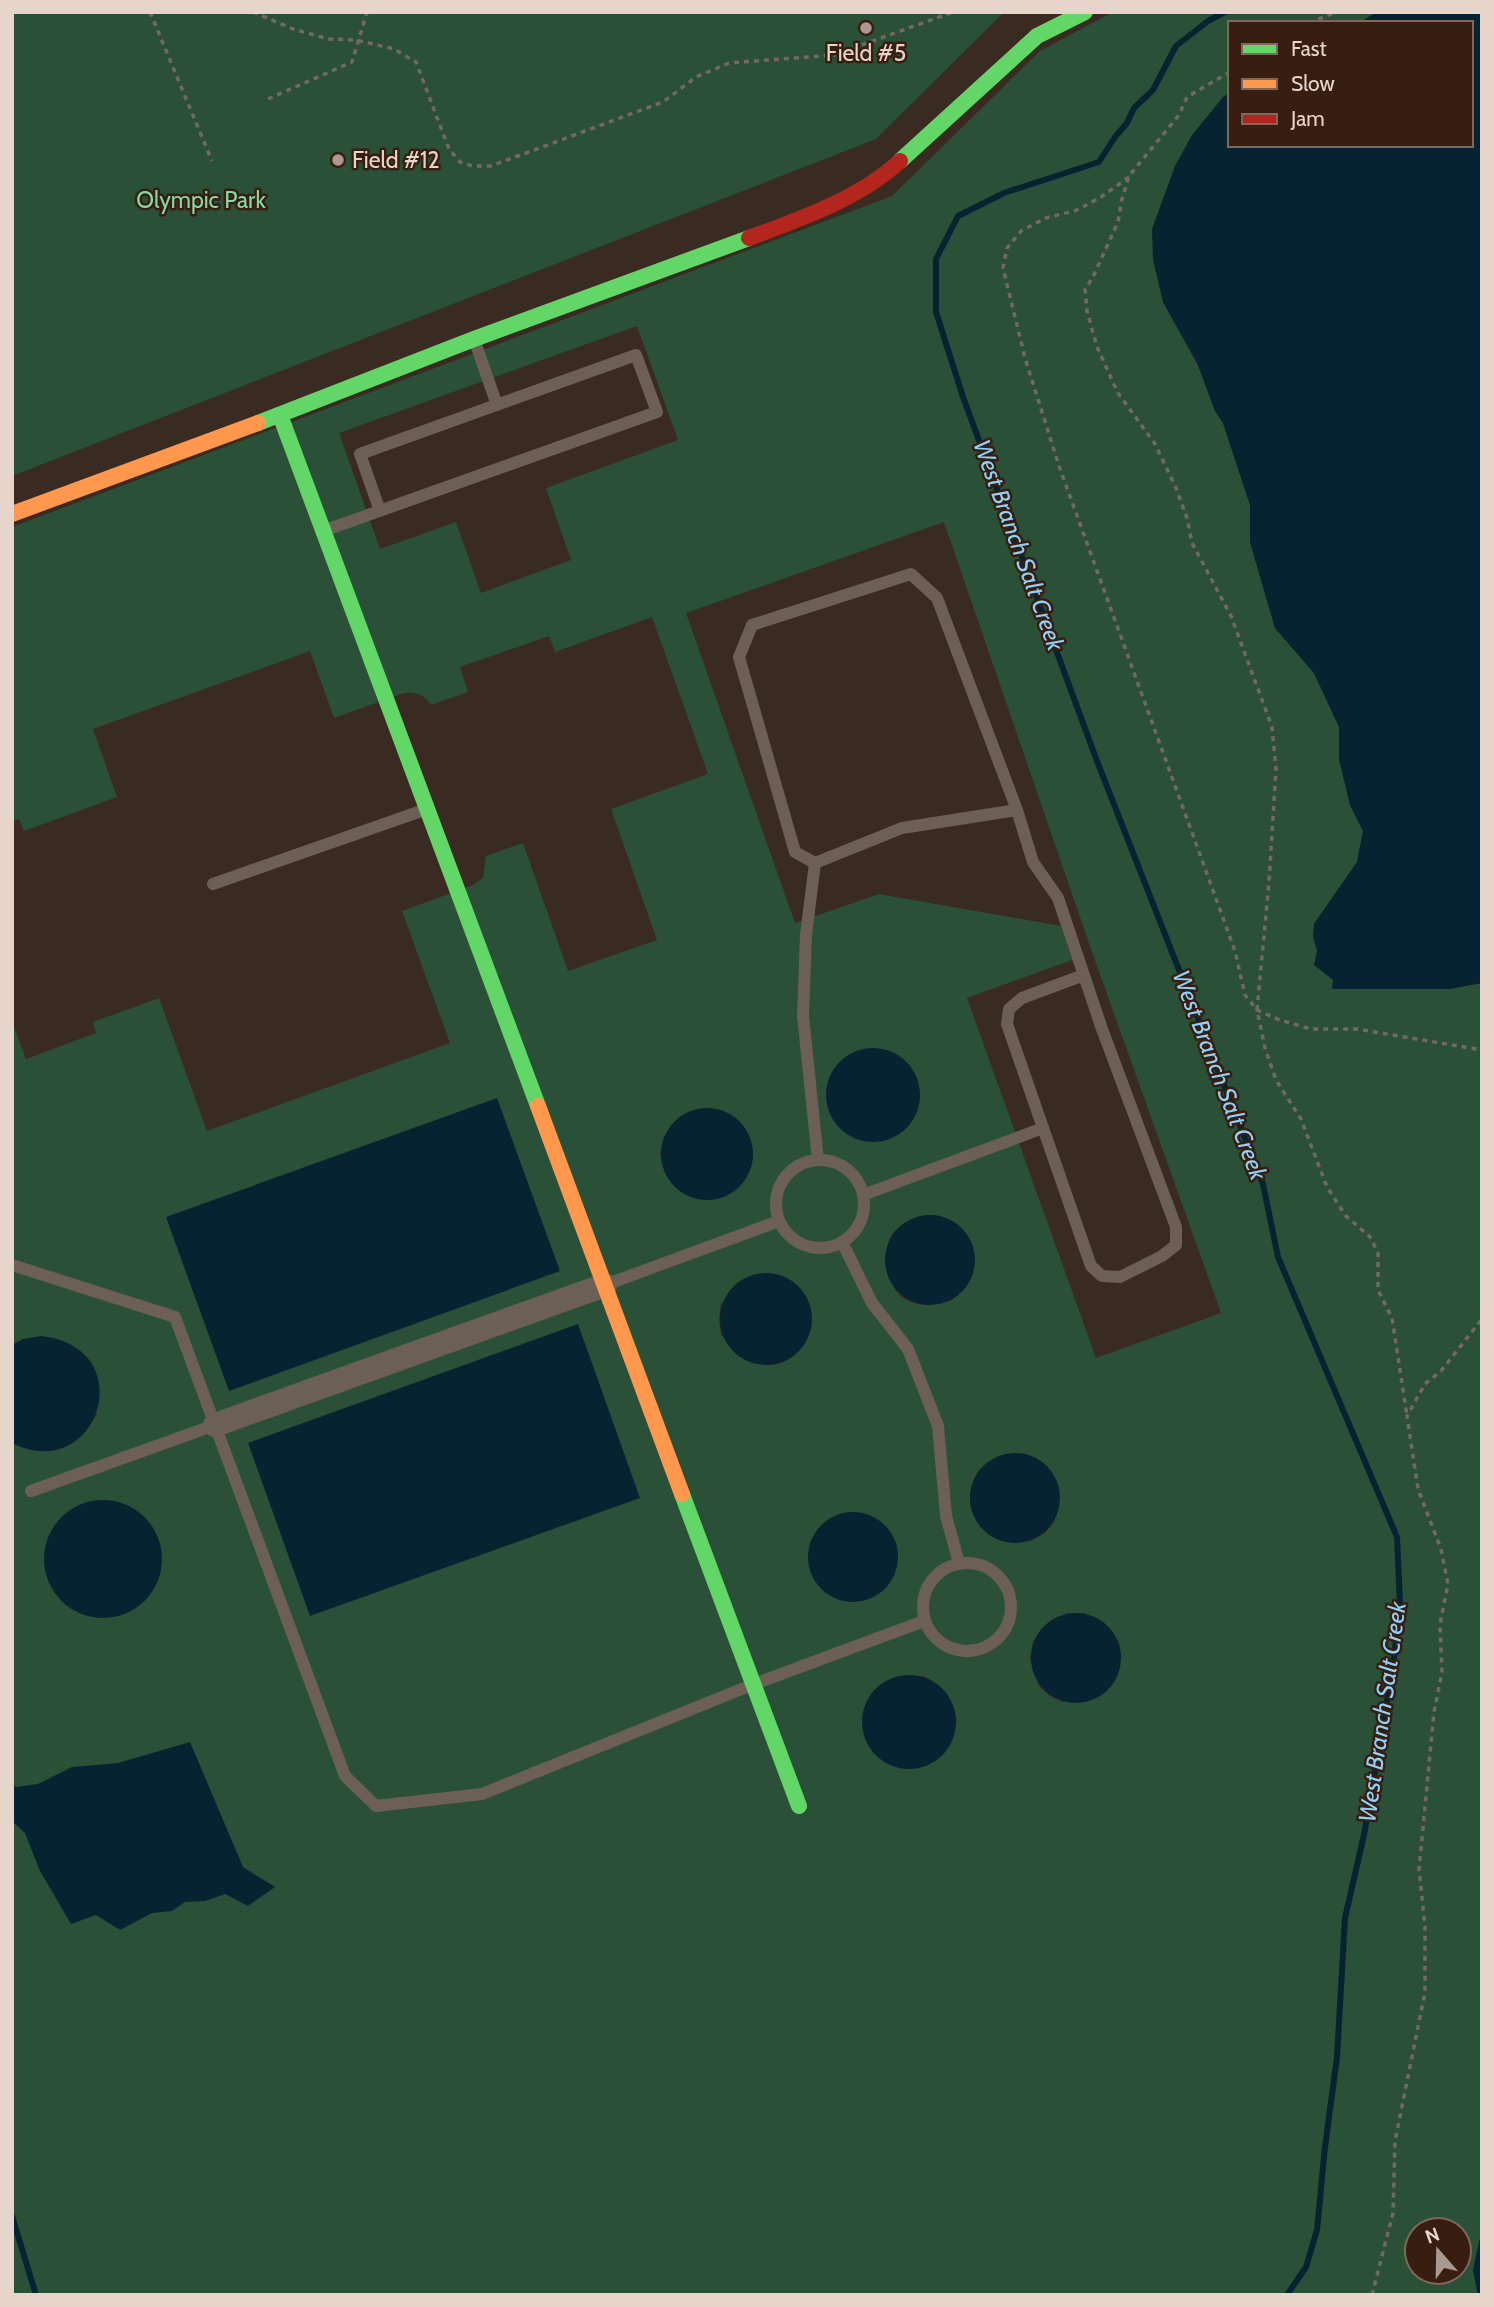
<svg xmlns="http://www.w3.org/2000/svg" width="1494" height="2307" font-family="Cabin,sans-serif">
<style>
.green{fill:#2a5138;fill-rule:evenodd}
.water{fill:#072331}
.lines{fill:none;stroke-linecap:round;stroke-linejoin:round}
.stream{stroke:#072331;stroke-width:6}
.path{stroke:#746961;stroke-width:3.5;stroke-dasharray:5 5;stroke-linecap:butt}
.lane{stroke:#6c5f55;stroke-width:12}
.street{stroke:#6c5f55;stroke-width:24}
.fast{stroke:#63d668;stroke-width:16}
.slow{stroke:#ff974d;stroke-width:16}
.jam{stroke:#b3261e;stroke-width:16}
.poi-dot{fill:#aa9990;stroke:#381e10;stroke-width:2.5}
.labels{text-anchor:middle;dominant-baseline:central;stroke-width:5;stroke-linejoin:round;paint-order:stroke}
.poi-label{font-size:23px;fill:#e7d5cc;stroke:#381e10}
.park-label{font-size:23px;fill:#86d9a4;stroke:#381e10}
.water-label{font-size:24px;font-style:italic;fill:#8ed2fb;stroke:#381e10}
</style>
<rect width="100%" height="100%" fill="#392a22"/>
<g class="green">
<polygon points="12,12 1004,12 876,139 12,476"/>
<path d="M1113 12H1377L1359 23H1230V93L1223 97 1164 200 1152 229 1163 302 1198 365 1215 411 1223 423 1250 505V542L1275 628 1314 673 1339 727V759L1350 805 1363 831 1357 862 1314 924 1313 937 1317 950 1333 980 1332 988 1449 989 1482 983V2229L1473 2270 1478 2295H12V1443C50 1461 78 1448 97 1414L23 1339 12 1345V1022L26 1059 96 1033 93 1022 159 998 207 1131 450 1043 402 911 473 885 483 878 486 856 523 843 568 971 657 940 611 809 708 774 652 617 555 652 549 636 460 667 468 692 431 705C424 695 417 692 404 693L334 718 310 651 93 729 117 797 24 831 19 819 12 821V527L892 196 1040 51ZM637 326 678 440 546 488 571 560 481 593 456 522 380 549 339 433ZM944 522 1092 952 1221 1313 1096 1358 967 998 1072 960 1061 926 879 894 795 923 686 613ZM909 1064C925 1091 923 1109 902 1132ZM705 1108C736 1111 748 1124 753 1154L660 1156C664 1122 678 1122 705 1108ZM928 1215 942 1217 955 1223 953 1300C934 1306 910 1309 896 1291 892 1286 892 1276 891 1269 887 1252 884 1237 902 1225 909 1220 920 1218 928 1215ZM721 1302 795 1355 782 1363 767 1365 721 1335 719 1319ZM1023 1453 1037 1458 1048 1467 1055 1521 1045 1533 1031 1541 970 1506C970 1465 987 1459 1023 1453ZM831 1518 896 1541C899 1558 897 1568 888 1582 852 1635 770 1569 831 1518ZM1068 1613H1084L1119 1642 1121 1656 1119 1670 1113 1683 1104 1694 1063 1702 1050 1696 1039 1686 1030 1658 1033 1642 1041 1629 1053 1619ZM923 1676C944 1686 953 1698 957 1722L870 1695C888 1675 897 1677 923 1676ZM1417 2230H1459V2272H1417Z"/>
</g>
<g class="water">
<polygon points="1377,12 1482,12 1482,983 1449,989 1332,989 1333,980 1314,965 1317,950 1313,937 1314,924 1357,862 1363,831 1350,805 1339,759 1339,727 1314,673 1275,628 1250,542 1250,505 1223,423 1215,411 1198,365 1163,302 1153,260 1152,229 1175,166 1192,135 1223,97 1230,93 1230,145 1471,145 1471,23 1359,23"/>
<circle cx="873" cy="1095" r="47"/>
<polygon points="497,1098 560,1271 229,1391 166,1217"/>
<circle cx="707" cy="1154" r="46"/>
<circle cx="930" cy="1260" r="45"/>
<circle cx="766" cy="1319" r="46"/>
<polygon points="578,1324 640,1498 310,1616 248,1443"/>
<path d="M41 1336C143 1347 98 1486 12 1443V1345L23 1339Z"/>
<circle cx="1015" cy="1498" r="45"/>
<circle cx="103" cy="1559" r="59"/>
<circle cx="853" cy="1557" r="45"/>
<circle cx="1076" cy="1658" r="45"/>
<circle cx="909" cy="1722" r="47"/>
<polygon points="190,1742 243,1867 275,1887 248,1906 225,1894 205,1901 185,1902 172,1911 152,1913 120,1930 96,1915 71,1924 40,1871 25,1833 12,1821 12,1784 16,1787 38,1784 72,1767 118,1763"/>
<polygon points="1482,2229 1482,2295 1478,2295 1473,2270"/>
</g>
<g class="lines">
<g class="stream">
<polyline points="1225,12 1208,21 1176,46 1153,90 1134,108 1127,123 1115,137 1099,162 1004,193 958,216 936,259 936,312 963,397 1097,761 1263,1184 1278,1257 1397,1537 1400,1604 1393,1666 1364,1835 1345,1918 1337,2057 1325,2147 1317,2230 1306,2267 1287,2295"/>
<polyline points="12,2216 36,2295"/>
</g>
<g class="path">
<polyline points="150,12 212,161"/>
<polyline points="253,12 293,29 329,39 356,40 394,49 416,62 449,149 460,162 472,166 491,166 663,102 696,77 729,63 834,55 953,12"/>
<polyline points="1309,23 1336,12"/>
<polyline points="1230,72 1187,97 1179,115 1129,176 1122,199 1118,222 1092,279 1085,289 1087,311 1097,347 1118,393 1155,444 1176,488 1187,518 1192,543 1231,616 1272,727 1276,769 1269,882 1257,1010 1265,1048 1276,1080 1301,1119 1327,1187 1346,1216 1370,1237 1378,1253 1378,1290 1392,1318 1407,1416"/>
<polyline points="268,99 352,62 367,12"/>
<polyline points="1129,177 1101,197 1077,210 1046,218 1021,231 1007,248 1003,268 1025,358 1059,466 1235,951 1245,995 1257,1010 1280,1020 1311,1029 1357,1029 1482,1050"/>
<polyline points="1372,2295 1393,2213 1395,2141 1425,1992 1425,1926 1419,1870 1434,1712 1442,1672 1440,1624 1448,1584 1441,1549 1418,1489 1407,1416 1425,1384 1441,1371 1482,1319"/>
</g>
<g class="lane">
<polyline points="474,339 497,405"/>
<polyline points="326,530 657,412 636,355 360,454 380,511"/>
<polyline points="815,863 795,852 739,657 752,625 911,574 937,598 1017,810"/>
<polyline points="213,884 427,809"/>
<polyline points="818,1160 803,1016 806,935 815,863 902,828 1017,810 1033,862 1058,898 1102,1029 1176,1227 1176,1245 1162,1256 1120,1277 1102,1276 1091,1266 1007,1024 1009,1009 1022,998 1084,975"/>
<circle cx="820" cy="1204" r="44"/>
<polyline points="863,1195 1043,1128"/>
<polyline points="842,1242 872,1303 908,1349 938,1426 946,1516 959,1563"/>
<polyline points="12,1265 175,1317 345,1776 376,1806 482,1794 754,1684 924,1621"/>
<polyline points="605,1285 779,1221"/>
<polyline points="31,1491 215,1425"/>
<circle cx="967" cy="1607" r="44"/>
</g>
<polyline class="street" points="215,1425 605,1285"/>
<g class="fast">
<polyline points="900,161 1037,36 1085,12"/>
<polyline points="280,415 538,1106"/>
<polyline points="258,423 474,339 749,238"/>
<polyline points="682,1494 799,1806"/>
</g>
<g class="slow">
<polyline points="12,514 258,423"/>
<polyline points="538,1106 682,1494"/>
</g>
<path class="jam" d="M749 238C800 219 859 199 900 161"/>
</g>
<g class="poi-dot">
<circle cx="866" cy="28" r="7"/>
<circle cx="338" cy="160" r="7"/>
</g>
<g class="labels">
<g class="poi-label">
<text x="866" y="53">Field #5</text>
<text x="352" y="160" text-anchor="start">Field #12</text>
</g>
<g class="park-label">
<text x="201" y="200">Olympic Park</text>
</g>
<g class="water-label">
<text transform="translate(1019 545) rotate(70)">West Branch Salt Creek</text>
<text transform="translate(1220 1075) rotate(69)">West Branch Salt Creek</text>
<text transform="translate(1382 1712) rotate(-82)">West Branch Salt Creek</text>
</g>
</g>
<rect width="1494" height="2307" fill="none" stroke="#e7d5cc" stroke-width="28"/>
<rect x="1228" y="21" width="245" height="126" fill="#381e10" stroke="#7e675b" stroke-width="2"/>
<rect x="1242" y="44" width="35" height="10" fill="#63d668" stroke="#7e675b" stroke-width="2"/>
<text x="1291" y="56" font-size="21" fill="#e7d5cc">Fast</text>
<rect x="1242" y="79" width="35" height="10" fill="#ff974d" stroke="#7e675b" stroke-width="2"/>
<text x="1291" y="91" font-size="21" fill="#e7d5cc">Slow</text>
<rect x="1242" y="114" width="35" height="10" fill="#b3261e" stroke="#7e675b" stroke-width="2"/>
<text x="1291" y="126" font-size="21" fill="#e7d5cc">Jam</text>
<g transform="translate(1438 2251) rotate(340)"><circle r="33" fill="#381e10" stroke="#7e675b" stroke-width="2"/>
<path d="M0-5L12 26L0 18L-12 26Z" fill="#aa9990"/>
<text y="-10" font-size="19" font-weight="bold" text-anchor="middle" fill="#e7d5cc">N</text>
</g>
</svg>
